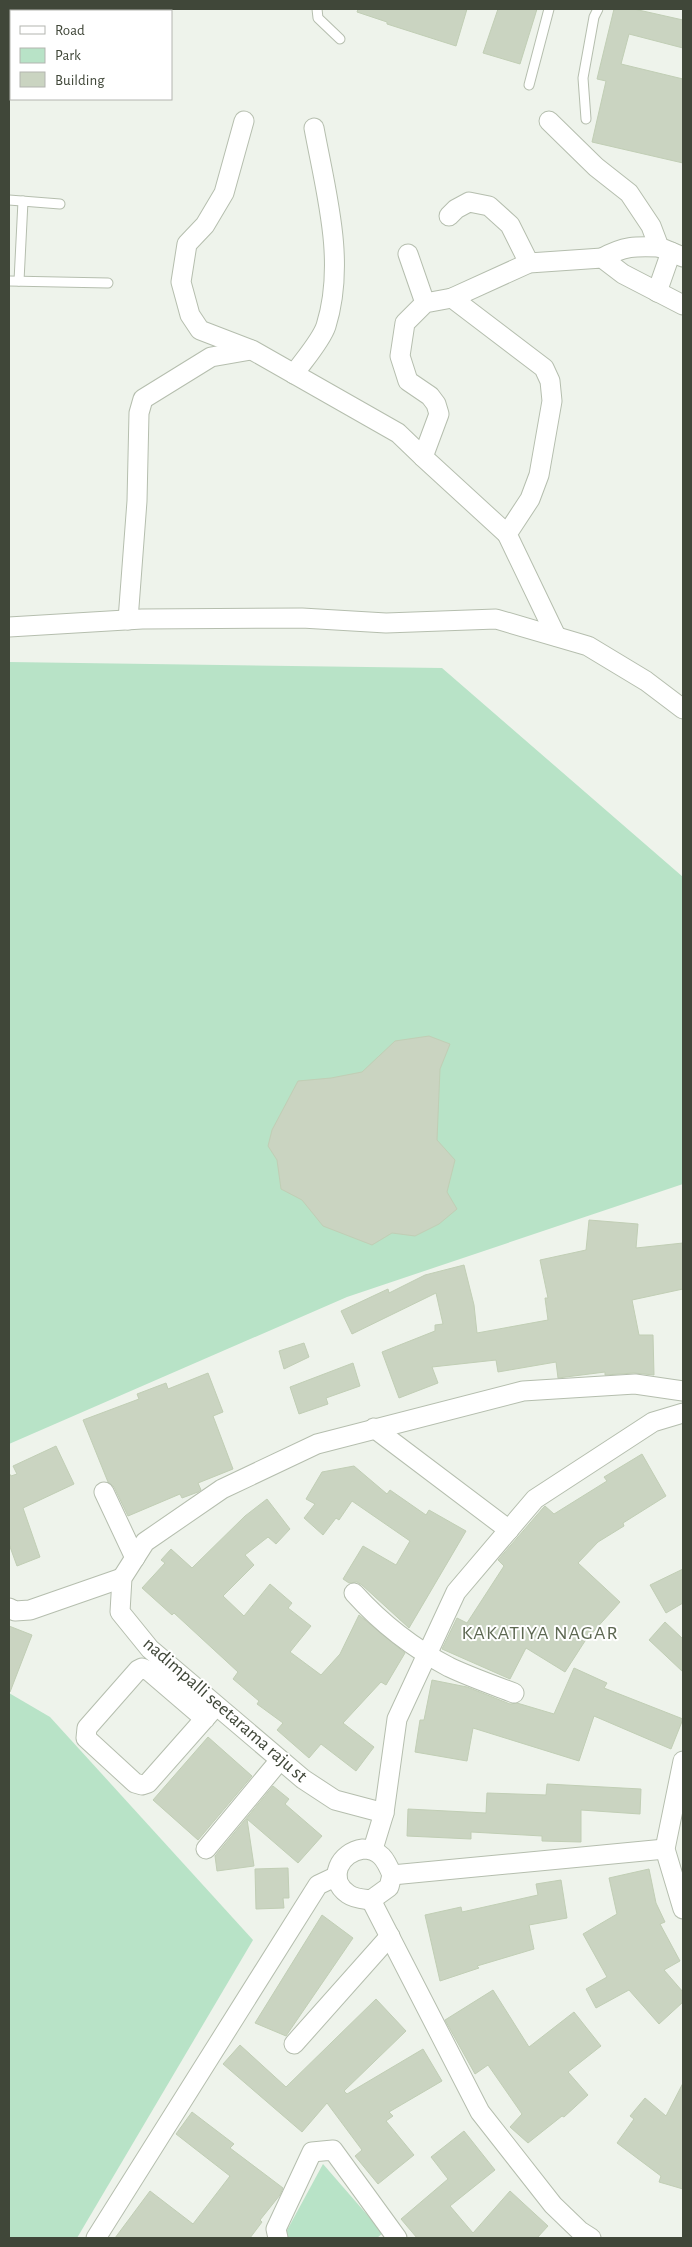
<svg xmlns="http://www.w3.org/2000/svg" width="692" height="2247" font-family="'Alegreya Sans',sans-serif">
<style>
.green{fill:#b8e3c7}
.building{fill:#cad4c1;stroke:#c1ceb5}
.lines{fill:none;stroke-linecap:round;stroke-linejoin:round}
.lane-casing{stroke:#b5beae;stroke-width:11}
.street-casing{stroke:#b5beae;stroke-width:21}
.lane{stroke:#fff;stroke-width:9}
.street{stroke:#fff;stroke-width:19}
.labels{text-anchor:middle;dominant-baseline:central;stroke-width:4;stroke-linejoin:round;paint-order:stroke}
.street-label{font-size:19px;fill:#404739;stroke:#fff}
.neighbourhood-label{font-size:20px;letter-spacing:1px;fill:#5d6852;stroke:#fff}
</style>
<rect width="100%" height="100%" fill="#eef3eb"/>
<g class="green">
<polygon points="9,662 442,668 683,877 683,1184 347,1297 9,1444"/>
<polygon points="9,1693 50,1717 253,1940 77,2238 9,2238"/>
<polygon points="323,2164 383,2233 377,2238 286,2238 285,2234"/>
</g>
<g class="building">
<polygon points="358,9 467,9 456,46 387,24 387,22 357,12"/>
<polygon points="498,9 537,9 520,64 483,53"/>
<polygon points="614,9 634,9 683,20 683,48 629,34 621,64 683,79 683,163 592,142 606,81 597,79"/>
<polygon points="429,1036 450,1044 440,1069 437,1140 455,1160 447,1192 457,1209 439,1224 415,1236 392,1233 372,1245 323,1226 302,1200 281,1189 277,1160 268,1146 272,1130 298,1081 331,1078 362,1072 395,1041"/>
<polygon points="589,1220 638,1224 636,1248 683,1243 683,1289 632,1300 639,1335 653,1335 654,1375 634,1373 605,1375 605,1372 558,1378 556,1362 498,1372 496,1360 432,1367 438,1383 399,1398 382,1352 435,1331 435,1325 443,1324 436,1293 352,1334 341,1311 388,1289 389,1293 425,1275 464,1265 474,1305 477,1333 548,1320 545,1298 548,1298 540,1260 586,1250"/>
<polygon points="304,1343 309,1357 284,1369 279,1351"/>
<polygon points="353,1363 360,1386 326,1398 328,1404 299,1414 290,1387"/>
<polygon points="208,1373 223,1412 213,1416 233,1469 198,1483 201,1490 198,1492 182,1498 180,1494 128,1516 114,1487 108,1482 83,1420 139,1399 137,1394 166,1383 168,1389"/>
<polygon points="56,1446 74,1484 23,1508 40,1557 17,1566 9,1544 9,1473 11,1476 17,1474 13,1466"/>
<polygon points="642,1454 666,1496 623,1523 624,1526 598,1542 578,1563 620,1602 585,1641 565,1672 526,1648 510,1679 442,1649 457,1618 467,1623 504,1566 498,1560 543,1508 545,1506 554,1514 607,1481 604,1477"/>
<polygon points="354,1466 387,1494 390,1490 426,1515 429,1510 466,1531 409,1628 362,1585 357,1582 349,1583 343,1579 363,1546 396,1565 410,1541 352,1501 339,1520 336,1518 323,1535 304,1518 315,1504 306,1499 322,1472"/>
<polygon points="267,1499 290,1529 276,1544 268,1537 245,1555 254,1565 223,1596 244,1616 270,1584 292,1603 288,1608 311,1626 290,1652 321,1675 340,1654 359,1615 405,1653 386,1685 381,1682 343,1723 374,1747 356,1771 321,1744 309,1758 277,1730 283,1723 257,1704 259,1701 233,1679 238,1672 174,1613 172,1615 142,1588 165,1563 161,1560 171,1549 192,1568 245,1516"/>
<polygon points="683,1569 683,1603 666,1613 650,1585"/>
<polygon points="665,1622 683,1639 683,1672 649,1640"/>
<polygon points="9,1626 32,1635 10,1692 9,1692"/>
<polygon points="574,1668 607,1683 604,1688 683,1719 671,1749 594,1716 579,1761 473,1728 467,1761 415,1752 420,1720 424,1720 432,1680 467,1687 510,1704 517,1703 554,1714"/>
<polygon points="208,1737 252,1776 198,1840 153,1800"/>
<polygon points="547,1784 641,1789 640,1814 581,1810 581,1842 542,1841 542,1836 471,1832 471,1839 407,1836 408,1809 486,1813 487,1793 546,1795"/>
<polygon points="273,1786 289,1799 285,1804 322,1836 298,1863 247,1819 254,1866 217,1871 215,1856"/>
<polygon points="288,1868 289,1898 283,1898 284,1908 256,1909 255,1869"/>
<polygon points="649,1869 656,1903 665,1922 660,1924 680,1961 664,1970 683,1992 683,2002 659,2024 629,1990 596,2008 586,1989 607,1977 583,1934 617,1914 609,1878"/>
<polygon points="561,1880 567,1918 529,1925 534,1949 477,1966 479,1968 440,1981 425,1915 461,1907 462,1912 538,1895 536,1884"/>
<polygon points="322,1915 353,1938 286,2036 255,2023"/>
<polygon points="493,1990 529,2047 574,2012 601,2046 568,2072 588,2095 564,2117 562,2116 528,2143 510,2127 522,2114 488,2065 475,2074 445,2020"/>
<polygon points="376,1999 406,2031 344,2091 347,2094 423,2049 442,2081 389,2112 393,2116 386,2121 414,2155 378,2184 355,2156 362,2150 327,2103 302,2132 223,2064 240,2045 286,2087"/>
<polygon points="683,2083 683,2189 659,2182 661,2176 617,2143 634,2119 630,2116 645,2098 666,2116"/>
<polygon points="192,2112 234,2144 230,2148 283,2188 280,2195 260,2220 262,2222 250,2238 115,2238 150,2191 193,2224 230,2176 176,2134"/>
<polygon points="464,2131 495,2170 450,2206 473,2233 510,2191 548,2226 537,2238 417,2238 401,2219 448,2179 431,2157"/>
</g>
<g class="lines">
<defs>
<g id="lane">
<polyline points="317,9 318,18 340,39"/>
<polyline points="529,85 549,9"/>
<polyline points="586,119 583,78 594,17 598,9"/>
<polyline points="9,200 60,204"/>
<polyline points="9,281 108,283"/>
<polyline points="19,281 23,201"/>
</g>
<g id="street">
<polyline points="244,121 224,193 205,225 187,244 181,282 190,315 200,330 252,350 398,433 423,457 439,414 436,404 430,396 408,381 400,356 405,323 425,303 452,298 529,263 602,258 623,274 683,305"/>
<polyline points="549,121 596,167 629,193 651,226 659,247 683,257"/>
<polyline points="449,216 456,209 469,202 489,206 510,225 529,263"/>
<polyline points="408,254 425,303"/>
<path d="M602 258C624 246 635 246 659 247"/>
<polyline points="657,292 671,252"/>
<polyline points="452,298 544,368 550,381 552,401 539,475 530,499 507,534 556,636"/>
<path d="M294 374C303 361 321 341 326 326 346 262 326 193 314 128"/>
<polyline points="423,457 507,534"/>
<polyline points="128,620 137,501 139,413 143,399 211,357 251,350"/>
<polyline points="9,627 142,619 302,618 386,623 496,619 588,646 646,681 683,709"/>
<polyline points="374,1428 509,1530"/>
<polyline points="104,1492 135,1558"/>
<path d="M354 1593C381 1623 413 1648 449 1667 470 1677 493 1685 514 1693"/>
<polyline points="9,1608 15,1611 30,1610 122,1578"/>
<polyline points="205,1719 149,1671 142,1668 138,1670 87,1728 86,1738 135,1783 142,1785 148,1783 216,1706"/>
<polyline points="683,1761 665,1849 683,1909"/>
<polyline points="384,1813 335,1800 303,1779 150,1649 120,1612 122,1578 145,1542 222,1489 317,1444 523,1391 635,1384 683,1391"/>
<polyline points="206,1849 280,1760"/>
<path d="M363 1849C380 1849 386 1860 392 1875L389 1887 371 1900C364 1899 355 1899 348 1894 326 1879 340 1852 363 1849Z"/>
<polyline points="373,1849 384,1813 397,1719 456,1592 535,1499 653,1422 683,1413"/>
<polyline points="392,1875 665,1849"/>
<polyline points="371,1900 480,2112 553,2205 580,2231 591,2238"/>
<polyline points="294,2044 390,1936"/>
<polyline points="96,2238 318,1885 337,1876"/>
<polyline points="278,2238 276,2229 312,2152 333,2150 397,2238"/>
</g>
</defs>
<use href="#lane" class="lane-casing"/>
<use href="#street" class="street-casing"/>
<use href="#lane" class="lane"/>
<use href="#street" class="street"/>
</g>
<g class="labels">
<g class="street-label">
<text transform="translate(225 1710) rotate(41)">nadimpalli seetarama raju st</text>
</g>
<g class="neighbourhood-label">
<text x="540" y="1633">KAKATIYA NAGAR</text>
</g>
</g>
<rect width="692" height="2247" fill="none" stroke="#404739" stroke-width="20"/>
<rect x="10" y="10" width="162" height="90" fill="#ffffff" stroke="#b3b5b0"/>
<rect x="20" y="26" width="25" height="8" fill="#ffffff" stroke="#b3b5b0"/>
<text x="55" y="35" font-size="15" fill="#404739">Road</text>
<rect x="20" y="48" width="25" height="15" fill="#b8e3c7" stroke="#b3b5b0"/>
<text x="55" y="60" font-size="15" fill="#404739">Park</text>
<rect x="20" y="72" width="25" height="15" fill="#cad4c1" stroke="#b3b5b0"/>
<text x="55" y="85" font-size="15" fill="#404739">Building</text>
</svg>
